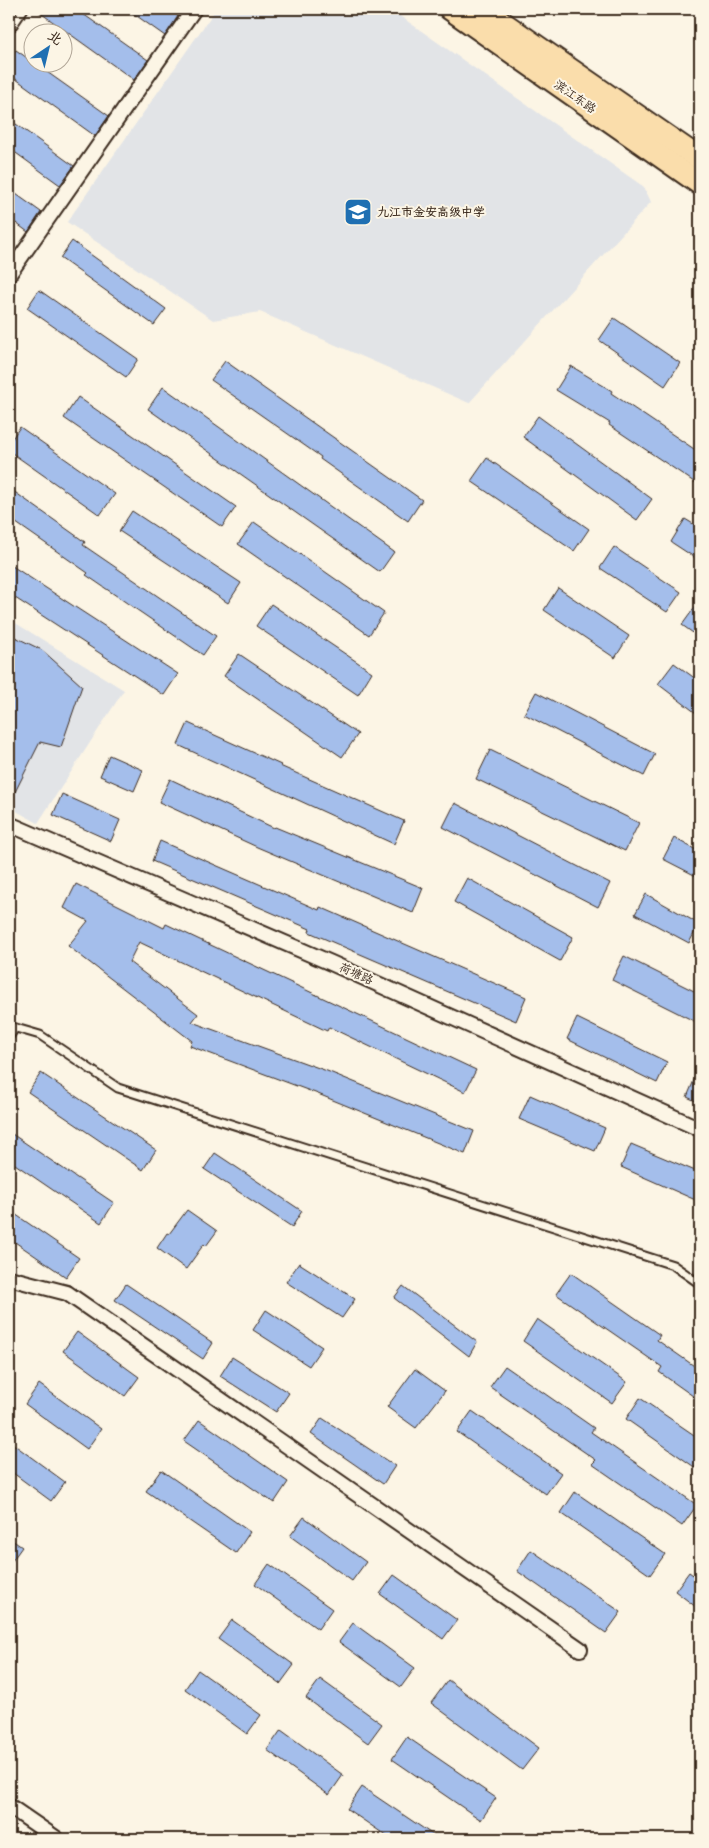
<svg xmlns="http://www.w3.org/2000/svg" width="709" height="1848" font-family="Pangolin,'LXGW WenKai TC',sans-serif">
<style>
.built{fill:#e2e4e7}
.building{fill:#a4beeb;stroke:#3b2a1e}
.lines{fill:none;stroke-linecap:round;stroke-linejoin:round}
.lane-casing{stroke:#3b2a1e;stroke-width:11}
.street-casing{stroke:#3b2a1e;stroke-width:18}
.primary-casing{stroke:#3b2a1e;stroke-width:25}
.lane{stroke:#fcf5e5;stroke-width:7}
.street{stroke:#fcf5e5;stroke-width:14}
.primary{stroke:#faddab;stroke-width:21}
.labels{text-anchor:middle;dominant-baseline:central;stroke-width:4;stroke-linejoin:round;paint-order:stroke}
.street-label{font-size:12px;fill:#3b2a1e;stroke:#fcf5e5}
.poi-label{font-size:12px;font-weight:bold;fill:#3b2a1e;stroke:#fcf5e5;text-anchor:start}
</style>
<rect width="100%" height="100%" fill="#fcf5e5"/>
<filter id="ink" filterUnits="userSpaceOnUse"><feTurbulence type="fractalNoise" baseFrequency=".02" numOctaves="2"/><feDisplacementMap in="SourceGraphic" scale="10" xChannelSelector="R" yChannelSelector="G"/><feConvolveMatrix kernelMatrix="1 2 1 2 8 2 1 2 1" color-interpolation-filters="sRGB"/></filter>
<g filter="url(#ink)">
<g class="built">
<polygon points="216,9 390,9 644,187 651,202 469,403 260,312 213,320 67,222"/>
<polygon points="9,619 124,690 38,823 9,807"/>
</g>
<g class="building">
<polygon points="35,9 76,9 148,60 134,80"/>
<polygon points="127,9 168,9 178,16 165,36"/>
<polygon points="16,50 109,116 95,136 9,74 9,59"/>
<polygon points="9,119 74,166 60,185 9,148"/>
<polygon points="9,189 41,212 28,232 9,218"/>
<polygon points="72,241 166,309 154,325 60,258"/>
<polygon points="39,290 138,359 126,377 27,308"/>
<polygon points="614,318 680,363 665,386 599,340"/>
<polygon points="225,361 422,500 408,521 320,459 321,457 211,380"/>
<polygon points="571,366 612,391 611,393 700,453 700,486 609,425 610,423 556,390"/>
<polygon points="163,387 394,552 380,572 148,409"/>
<polygon points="78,397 236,507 222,527 64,418"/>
<polygon points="538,416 652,499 637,520 523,437"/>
<polygon points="20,427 115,494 100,515 9,451 9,443"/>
<polygon points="487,458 589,529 574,551 471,481"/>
<polygon points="9,488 85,542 83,545 216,636 203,655 86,575 88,573 9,518"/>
<polygon points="132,511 241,583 228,603 119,531"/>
<polygon points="685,519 700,528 700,561 671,542"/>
<polygon points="254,522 384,613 369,635 238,544"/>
<polygon points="614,547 681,592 667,612 600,568"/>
<polygon points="9,564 178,674 164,695 9,594"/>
<polygon points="558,588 629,636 615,658 544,610"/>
<polygon points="700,600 700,638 682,625"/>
<polygon points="271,604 372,672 358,695 256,626"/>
<polygon points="9,634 42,650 82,686 61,747 40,742 9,804"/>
<polygon points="239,654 358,734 342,757 224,676"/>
<polygon points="674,663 700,682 700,716 658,684"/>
<polygon points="536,692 655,754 644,776 524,714"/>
<polygon points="188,723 281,765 280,766 404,821 394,844 178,745"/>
<polygon points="490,750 639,823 625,851 476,779"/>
<polygon points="109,755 143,770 134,791 100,776"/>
<polygon points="170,779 274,828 275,827 423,888 413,913 257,847 159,802"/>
<polygon points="62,794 120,820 111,841 53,815"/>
<polygon points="455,803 610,883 598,907 443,827"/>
<polygon points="674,838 700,852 700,878 663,859"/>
<polygon points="160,841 319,910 320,907 526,997 516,1021 309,932 310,929 152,861"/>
<polygon points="467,878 573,937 560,961 454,902"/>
<polygon points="76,884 164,928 166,924 476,1070 465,1092 329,1027 327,1031 139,942 129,962 198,1014 192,1022 327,1071 474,1131 465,1154 318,1094 190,1046 192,1041 68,946 88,921 64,908"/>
<polygon points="646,894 699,924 689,943 635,914"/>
<polygon points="624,956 700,994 700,1024 612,980"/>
<polygon points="577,1018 667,1062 657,1083 567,1039"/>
<polygon points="700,1066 700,1103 687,1097"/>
<polygon points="41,1073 156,1150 143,1170 28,1092"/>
<polygon points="530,1095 605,1128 595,1151 519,1119"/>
<polygon points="9,1132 114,1203 101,1223 9,1160"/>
<polygon points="631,1144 700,1173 700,1202 621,1167"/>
<polygon points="215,1153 302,1211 292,1227 204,1169"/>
<polygon points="9,1210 79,1258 66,1277 9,1238"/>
<polygon points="187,1210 217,1231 206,1246 204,1244 186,1269 157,1248 167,1233 169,1234"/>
<polygon points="299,1263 355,1299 342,1318 286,1282"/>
<polygon points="571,1273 660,1335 657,1340 700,1370 700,1401 659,1372 662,1367 556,1294"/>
<polygon points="126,1284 213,1343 203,1359 115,1300"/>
<polygon points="403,1286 477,1342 469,1356 394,1298"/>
<polygon points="266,1310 322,1347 309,1366 253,1330"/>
<polygon points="537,1319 627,1382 612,1403 523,1341"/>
<polygon points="77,1332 139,1377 125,1396 63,1351"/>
<polygon points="232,1357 289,1393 276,1412 220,1376"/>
<polygon points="505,1366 594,1428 591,1432 697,1505 682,1526 592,1464 596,1460 490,1387"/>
<polygon points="415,1369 445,1391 416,1428 387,1407"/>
<polygon points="39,1384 101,1429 87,1449 25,1404"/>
<polygon points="640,1398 700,1439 700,1471 626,1419"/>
<polygon points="472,1411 561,1473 546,1494 457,1432"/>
<polygon points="322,1418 395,1466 383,1484 311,1434"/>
<polygon points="199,1420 288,1482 274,1503 184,1441"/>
<polygon points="9,1441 65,1482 51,1501 9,1470"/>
<polygon points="161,1470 250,1532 236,1553 146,1491"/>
<polygon points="575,1492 665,1554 650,1575 561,1513"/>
<polygon points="304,1517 366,1562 352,1581 290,1536"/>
<polygon points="9,1538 22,1547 9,1565"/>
<polygon points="531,1550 621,1612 606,1633 517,1571"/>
<polygon points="269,1564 332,1609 318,1629 255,1584"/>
<polygon points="689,1572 700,1580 700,1610 675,1591"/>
<polygon points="394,1575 457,1620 443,1639 380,1594"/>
<polygon points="232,1620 294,1665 280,1684 218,1639"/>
<polygon points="353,1623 415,1668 401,1687 339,1642"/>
<polygon points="198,1670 261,1715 247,1734 185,1689"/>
<polygon points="320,1679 382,1724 368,1743 306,1698"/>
<polygon points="448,1680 539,1748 522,1770 431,1703"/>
<polygon points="281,1730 343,1775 329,1795 267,1750"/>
<polygon points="407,1737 496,1798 481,1820 392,1759"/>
<polygon points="362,1787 439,1839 391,1839 347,1809"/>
</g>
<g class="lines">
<defs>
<g id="lane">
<polyline points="9,31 24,9"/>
<polyline points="9,1026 40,1035 118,1088 673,1265 700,1284"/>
<polyline points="9,1037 15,1028"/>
</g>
<g id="street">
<polyline points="9,274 194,9"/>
<polyline points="9,824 331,963 700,1129"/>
<polyline points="9,1278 67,1293 580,1649"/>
<polyline points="9,1806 57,1839"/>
</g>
<g id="primary">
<polyline points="450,9 700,184"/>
<polyline points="483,9 700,159"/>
</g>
</defs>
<use href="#lane" class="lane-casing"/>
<use href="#street" class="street-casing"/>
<use href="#primary" class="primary-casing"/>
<use href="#lane" class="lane"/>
<use href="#street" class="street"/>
<use href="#primary" class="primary"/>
</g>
</g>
<defs>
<symbol id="school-square" viewBox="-11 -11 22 22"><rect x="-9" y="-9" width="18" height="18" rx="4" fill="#1f6fb2" stroke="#fcf5e5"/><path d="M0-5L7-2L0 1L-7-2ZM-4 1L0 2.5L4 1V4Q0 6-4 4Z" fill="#fff"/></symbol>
</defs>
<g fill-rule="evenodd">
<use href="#school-square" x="342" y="196" width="32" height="32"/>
</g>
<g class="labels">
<g class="street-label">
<text transform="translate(575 97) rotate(35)">滨江东路</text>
<text transform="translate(356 974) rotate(24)">荷塘路</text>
</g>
<g class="poi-label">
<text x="377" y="212">九江市金安高级中学</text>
</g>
</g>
<rect width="709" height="1848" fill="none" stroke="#fcf5e5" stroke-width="30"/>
<rect x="15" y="15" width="679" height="1818" fill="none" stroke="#3b2a1e" stroke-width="2" filter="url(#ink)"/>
<g transform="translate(48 48) rotate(35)"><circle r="24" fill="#fcf5e5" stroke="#afa495"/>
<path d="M0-4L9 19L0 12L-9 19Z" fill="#1f6fb2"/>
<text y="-8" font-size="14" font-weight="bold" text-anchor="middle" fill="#3b2a1e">北</text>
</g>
</svg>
